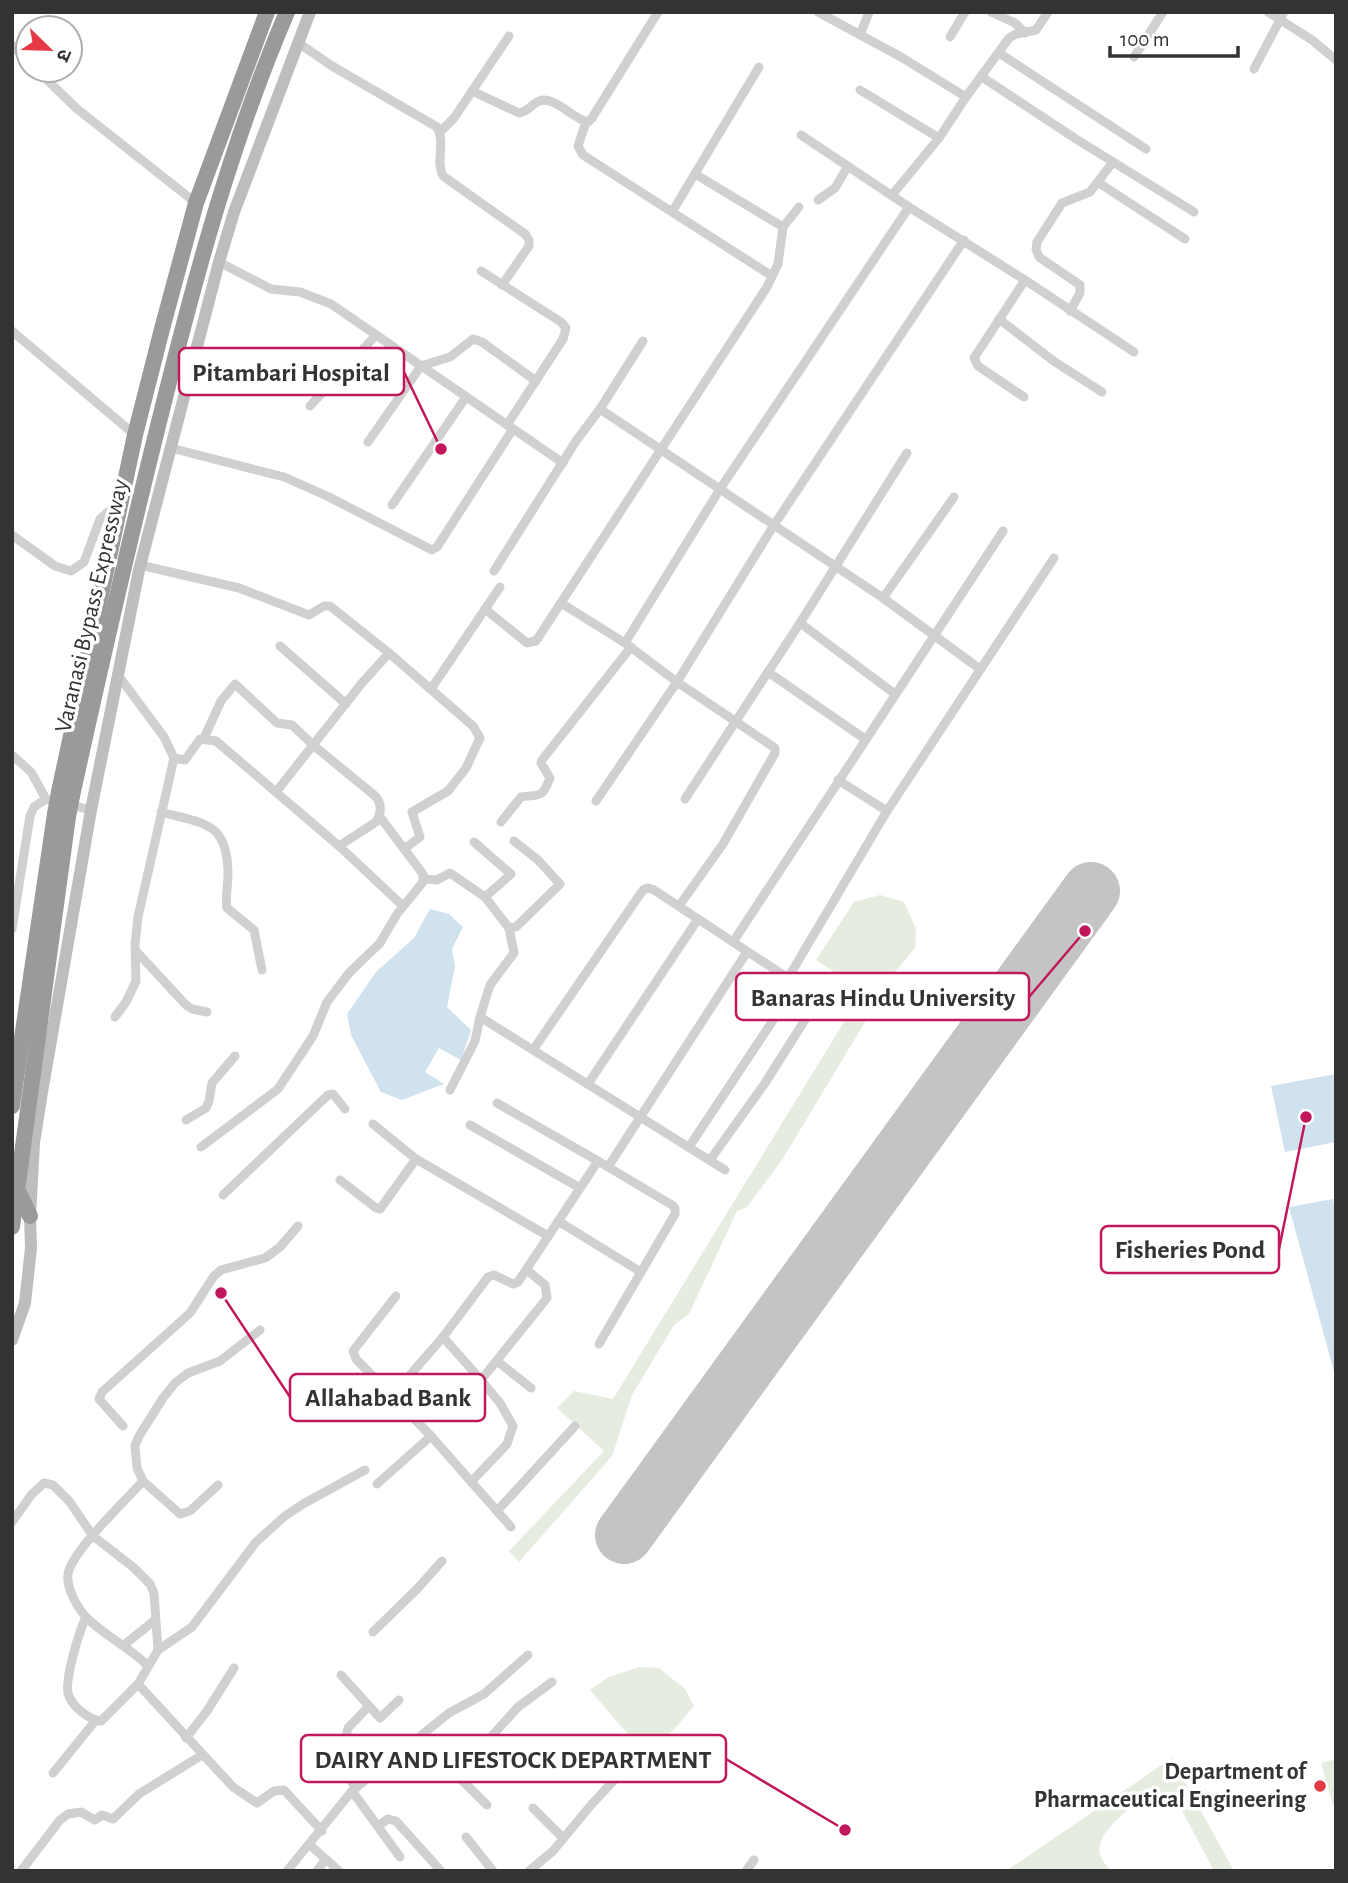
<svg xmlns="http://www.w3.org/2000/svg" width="1348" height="1883" font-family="'Alegreya Sans','Noto Sans Devanagari',sans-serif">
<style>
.green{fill:#e6ecdf}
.water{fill:#cfe2ee}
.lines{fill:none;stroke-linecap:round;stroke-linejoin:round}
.runway{stroke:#c4c4c4;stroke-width:58}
.street{stroke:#d0d0d0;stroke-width:9}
.secondary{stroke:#bdbdbd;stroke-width:12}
.highway{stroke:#9a9a9a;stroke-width:16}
.highway-bridge{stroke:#9a9a9a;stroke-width:16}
.poi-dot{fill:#e63946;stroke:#fff;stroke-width:2.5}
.labels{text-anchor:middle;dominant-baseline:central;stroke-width:7;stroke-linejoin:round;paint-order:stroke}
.street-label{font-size:24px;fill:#333;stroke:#fff}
.poi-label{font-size:24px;font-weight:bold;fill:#333;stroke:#fff;text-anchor:end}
.leader{fill:none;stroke:#c2185b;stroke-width:2.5}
.callout-dot{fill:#c2185b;stroke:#fff;stroke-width:2.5}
.callout{fill:#fff;stroke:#c2185b;stroke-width:2.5}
.callout-label{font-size:26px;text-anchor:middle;font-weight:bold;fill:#333}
</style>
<rect width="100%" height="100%" fill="#fff"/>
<g class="green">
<polygon points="880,895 904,902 916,929 915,948 891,977 881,983 868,1017 782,1160 747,1207 737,1211 689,1314 674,1325 632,1395 612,1456 519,1562 509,1551 604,1451 557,1408 574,1391 613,1399 863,991 816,960 854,902"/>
<path d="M639 1667 659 1668 685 1689 694 1706C674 1727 670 1744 638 1746L590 1690 607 1678Z"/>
<path d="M1172 1758 1234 1871H1214L1177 1801 1156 1790C1139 1801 1090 1833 1101 1857 1103 1862 1108 1867 1111 1871H1006Z"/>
<polygon points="1336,1759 1336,1805 1333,1806 1321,1763"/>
</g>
<g class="water">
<polygon points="430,909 449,914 463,927 452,949 455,966 447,1007 471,1030 461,1060 439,1048 425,1072 444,1084 402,1100 381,1092 351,1035 347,1014 376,972 414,938"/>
<polygon points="1336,1074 1336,1142 1285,1152 1271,1086"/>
<polygon points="1333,1199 1336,1215 1336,1379 1289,1207"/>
</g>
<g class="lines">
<polyline class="runway" points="624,1535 1091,891"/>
<g class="street">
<polyline points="818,12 901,57 966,97 1009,38 1016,34 1036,30 1048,12"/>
<polyline points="991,12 1015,23 1025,33"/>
<polyline points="1268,12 1312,40 1336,60"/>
<polyline points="860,35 869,12"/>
<polyline points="950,37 965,12"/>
<path d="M297 42 332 66 437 127C446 143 435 161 443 176L525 234 529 240V246L502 285"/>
<polyline points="12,45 28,61"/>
<polyline points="999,53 1146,149"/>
<polyline points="1134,57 1163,12"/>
<polyline points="1254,69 1284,12"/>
<polyline points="37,70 76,108 196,203"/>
<polyline points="982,77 1076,139 1194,212"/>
<polyline points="860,90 939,138"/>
<path d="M472 91 519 113C529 112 533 101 543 100 559 100 573 119 588 122L592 118 658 12"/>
<polyline points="586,122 578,146 583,155 772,276"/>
<polyline points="440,132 454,118 509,36"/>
<polyline points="801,135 909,207"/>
<polyline points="695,174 783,227"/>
<polyline points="1099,183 1185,239"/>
<polyline points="892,195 939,138 966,97"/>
<polyline points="818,200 835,188 848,166"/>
<polyline points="672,212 759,67"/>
<polyline points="219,262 271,289 300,292 331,304 563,463"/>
<polyline points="481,271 561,322 566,328 563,339 507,425"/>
<polyline points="1025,280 1134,352"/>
<polyline points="1070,311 1080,293 1080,285 1039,257 1036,249 1037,242 1062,203 1090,192 1113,162"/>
<polyline points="999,319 1055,362 1102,392"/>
<polyline points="12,331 135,435"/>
<polyline points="310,406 376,335"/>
<polyline points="600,409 643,341"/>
<polyline points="368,442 421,366 450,357 473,339 482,342 536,381"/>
<polyline points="171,448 284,477 327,496 432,550 437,547 513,429"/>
<polyline points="392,505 466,397"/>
<polyline points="1003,531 733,942 788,978 887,811 1054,558"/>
<polyline points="12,535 55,566 71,571 84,562 100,519 121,501"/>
<polyline points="140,565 239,588 309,615 324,606 330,606 389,653"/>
<polyline points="494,571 576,441 600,409 883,598 980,669"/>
<polyline points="883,598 954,497"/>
<polyline points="561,603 625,643"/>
<polyline points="485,609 527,643 536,641 767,287 778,264 783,227 799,207"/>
<polyline points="280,646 346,704"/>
<polyline points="768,672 865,739"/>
<polyline points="118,675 164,737 174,758 185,760 200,739 216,741 339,846 403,906"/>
<polyline points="431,689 500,587"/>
<polyline points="895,694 800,623 907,453"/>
<path d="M204 738 221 701 235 684 277 723 292 725 313 745 374 795C382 802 382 813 376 822L339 846"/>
<polyline points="12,755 31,772 46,799"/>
<polyline points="838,780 887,811"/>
<polyline points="276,792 362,683 389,653 473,726 480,738 466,768 448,791 412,812 420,837 404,849"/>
<polyline points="685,799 800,623"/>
<polyline points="596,801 677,682 774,525 964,240"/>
<path d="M161 812C204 824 228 821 228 875 228 886 225 897 227 908L254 930 262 970"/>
<path d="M501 822 521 797C540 794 542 799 550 778L541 763 542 760 631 647"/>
<polyline points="474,842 511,874 485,897"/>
<polyline points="424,879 437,880 450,873 485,897 509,928 516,927 560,884 538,860 514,841"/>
<polyline points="679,906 723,844 775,753 775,748 677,682 625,643 720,489 909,207 1025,280 974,358 978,366 1024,397"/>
<polyline points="509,928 514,953 490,985 480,1017 533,1050"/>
<polyline points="12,929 30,816 34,807 46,799 91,810"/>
<polyline points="136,951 186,1005 192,1009 207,1012"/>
<polyline points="115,1017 126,1002 136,981 135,944 138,917 174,758"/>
<polyline points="588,1084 698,919"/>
<polyline points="450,1090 475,1041 480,1017"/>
<polyline points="497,1103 598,1161"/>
<polyline points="186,1120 206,1108 209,1101 212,1083 235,1056"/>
<polyline points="373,1124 416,1159 548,1236"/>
<polyline points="470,1125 580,1188"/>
<polyline points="201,1147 278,1089 313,1036 327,1002 349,973 380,943 397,914 423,882 423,874 380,817"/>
<polyline points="689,1147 797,984"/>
<polyline points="710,1160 765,1083 815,1004 815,997 788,978"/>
<polyline points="725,1170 533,1050 643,890 648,888 654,890 733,942"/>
<polyline points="340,1180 376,1208 380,1209 416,1159"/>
<polyline points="223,1195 328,1095 333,1094 345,1109"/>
<polyline points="558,1221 641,1272"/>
<polyline points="443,1337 481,1380 547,1298 545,1285 527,1270"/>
<polyline points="599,1344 675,1214 675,1208 672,1205 608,1167"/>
<polyline points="497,1361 531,1388"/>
<polyline points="392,1396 356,1359 353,1351 396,1296"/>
<polyline points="123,1426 99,1399 102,1392 190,1313 214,1276 221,1270 265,1258 280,1247 298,1226"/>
<path d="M143 1481C126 1500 72 1551 68 1574 66 1588 78 1609 87 1618 105 1636 129 1647 147 1665"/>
<polyline points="471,1482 507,1444 513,1426 500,1403 481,1380"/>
<polyline points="377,1484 431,1436"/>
<polyline points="218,1485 190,1511 180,1514 143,1481 137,1468 135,1446 139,1436 163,1398 175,1383 188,1373 220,1361 260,1330"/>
<polyline points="497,1511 575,1426"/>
<polyline points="12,1522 32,1494 44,1483 53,1485 69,1501 93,1536 133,1567 150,1584 154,1593 158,1650"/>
<polyline points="511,1527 431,1436 392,1396 443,1337 488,1277 494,1275 513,1284 518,1282 598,1161 608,1167 747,952"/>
<path d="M86 1617C79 1632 65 1678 68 1693 71 1706 89 1720 101 1721L138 1684 158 1650 192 1627 256 1542 285 1516 303 1504 365 1470"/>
<polyline points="373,1632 418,1588 442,1561"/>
<polyline points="124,1645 155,1620"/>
<polyline points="341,1675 380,1718 399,1700"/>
<polyline points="138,1684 233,1787 257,1803 274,1791 284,1790 322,1831"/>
<polyline points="186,1738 207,1711 234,1668"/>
<polyline points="419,1738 487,1805"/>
<polyline points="489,1739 518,1707 552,1682"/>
<polyline points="53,1773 96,1720"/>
<polyline points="356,1788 347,1775 356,1756 346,1736 348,1728 368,1707"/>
<polyline points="352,1791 400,1857"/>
<polyline points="533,1808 563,1838"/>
<polyline points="378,1826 388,1819 396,1821 441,1871"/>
<polyline points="466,1837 493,1871"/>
<polyline points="310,1845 339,1871"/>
<polyline points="21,1871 60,1820 68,1814 81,1812 95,1820 102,1815 113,1819 139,1794 202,1755"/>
<polyline points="287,1871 352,1791 449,1713 484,1694 528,1655"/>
<polyline points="317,1871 326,1859"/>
<polyline points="529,1871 553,1851 591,1805 630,1763"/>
<polyline points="746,1871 754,1860"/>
</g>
<polyline class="secondary" points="12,1340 25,1303 31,1248 30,1216 34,1143 41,1098 91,810 139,570 219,262 234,212 310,12"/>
<g class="highway">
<polyline points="59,792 135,435 162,329 196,203 267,12"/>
<path d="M72 796C101 664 131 533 164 402 197 270 233 138 287 12"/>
<polyline points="12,1106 55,814"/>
<polyline points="18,1191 30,1216"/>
<polyline points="12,1227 68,817"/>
</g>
<g class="highway-bridge">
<polyline points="55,814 59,792"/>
<polyline points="68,817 72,796"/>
</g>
</g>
<circle class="poi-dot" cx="1320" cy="1786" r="7"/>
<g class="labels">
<g class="street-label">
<text transform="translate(92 606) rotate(-77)">Varanasi Bypass Expressway</text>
</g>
<g class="poi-label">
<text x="1306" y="1772">Department of<tspan x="1306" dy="28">Pharmaceutical Engineering</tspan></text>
</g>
</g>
<path class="leader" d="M441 449L404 372M1085 931L1029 997M1306 1117L1279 1249M221 1293L290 1397M845 1830L726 1759"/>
<g class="callout-dot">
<circle cx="441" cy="449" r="7"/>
<circle cx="1085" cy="931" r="7"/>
<circle cx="1306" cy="1117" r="7"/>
<circle cx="221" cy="1293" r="7"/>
<circle cx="845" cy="1830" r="7"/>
</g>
<g class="callout">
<rect x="179" y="348" width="225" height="47" rx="7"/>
<rect x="736" y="973" width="293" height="47" rx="7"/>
<rect x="1101" y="1226" width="178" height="47" rx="7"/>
<rect x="290" y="1374" width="195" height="47" rx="7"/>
<rect x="301" y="1735" width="425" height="47" rx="7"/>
</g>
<g class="callout-label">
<text x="291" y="381">Pitambari Hospital</text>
<text x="883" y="1006">Banaras Hindu University</text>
<text x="1190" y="1258">Fisheries Pond</text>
<text x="388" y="1406">Allahabad Bank</text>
<text x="513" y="1768">DAIRY AND LIFESTOCK DEPARTMENT</text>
</g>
<rect width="1348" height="1883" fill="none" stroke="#333333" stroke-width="28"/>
<g transform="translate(49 49) rotate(113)"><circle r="33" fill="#ffffff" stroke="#adadad" stroke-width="2"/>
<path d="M0-5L12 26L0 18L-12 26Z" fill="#e63946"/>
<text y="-10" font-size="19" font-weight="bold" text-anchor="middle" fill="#333333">उ</text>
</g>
<path d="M1110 46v10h128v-10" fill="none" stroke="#333333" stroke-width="3.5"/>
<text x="1120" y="46" font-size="21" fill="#333333" stroke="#ffffff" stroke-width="5" paint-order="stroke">100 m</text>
</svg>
